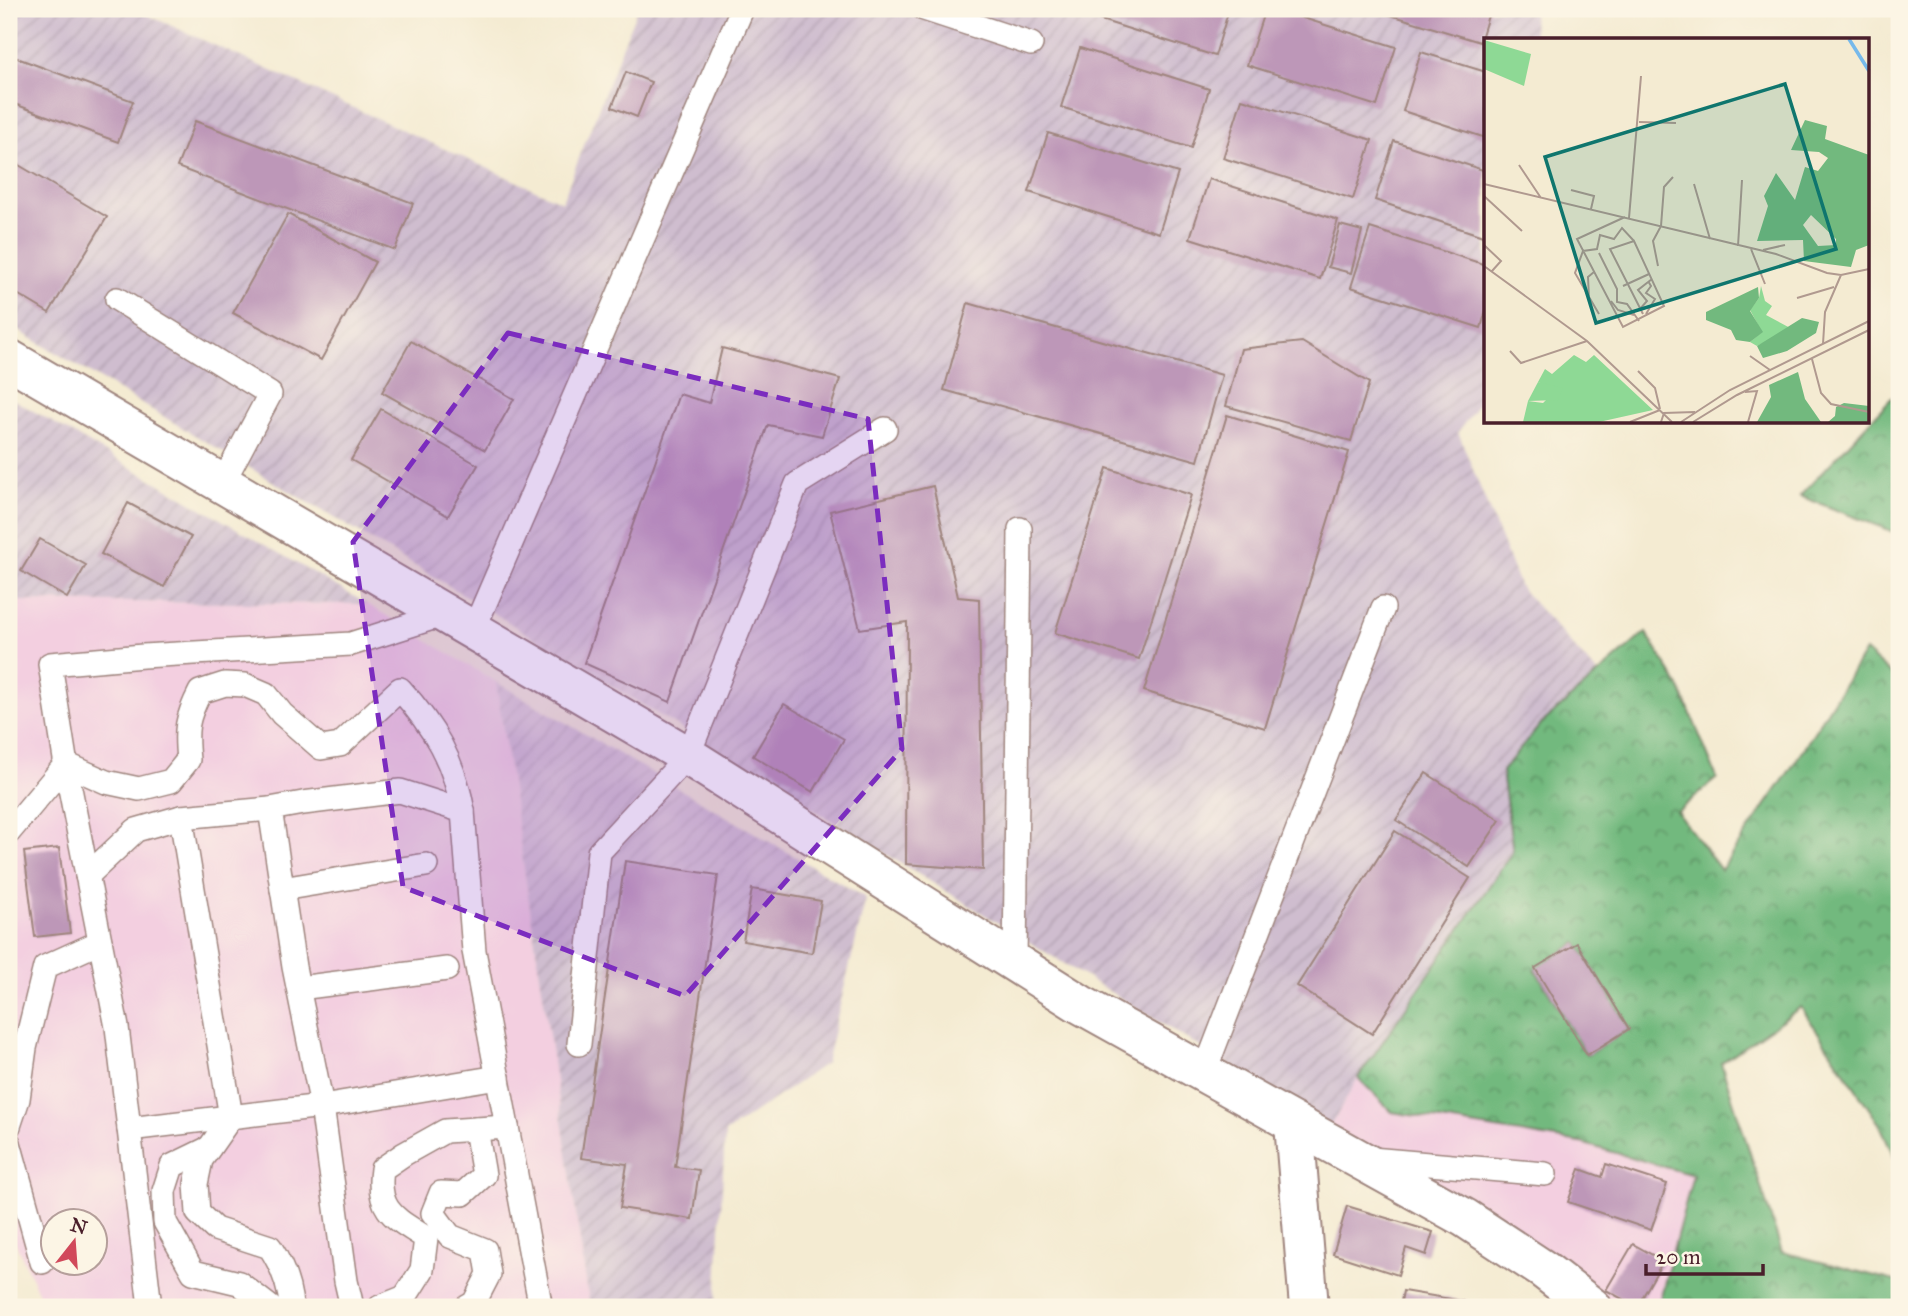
<svg xmlns="http://www.w3.org/2000/svg" width="1908" height="1316" font-family="'IM FELL Great Primer',serif">
<style>
.built{fill:#f3cfe0;fill-rule:evenodd}
.industrial{fill:url(#industrial-furrows)}
.forest{fill:url(#forest-crowns);stroke:#5e6c54;stroke-width:2;fill-rule:evenodd}
.building{fill:#bd97b8}
.lines{fill:none;stroke-linecap:round;stroke-linejoin:round}
.lane-casing{stroke:#9f857e;stroke-width:26}
.street-casing{stroke:#9f857e;stroke-width:42}
.secondary-casing{stroke:#9f857e;stroke-width:42}
.lane{stroke:#fff;stroke-width:23}
.street{stroke:#fff;stroke-width:38}
.secondary{stroke:#fff;stroke-width:38}
.marked{fill:#7b2cbf;fill-opacity:0.2;stroke:#7b2cbf;stroke-width:5;stroke-dasharray:14 9;stroke-linejoin:round}
.inset-river{fill:none;stroke:#76b9eb;stroke-width:3.5}
.inset-road{fill:none;stroke:#b0998f;stroke-width:2}
.view{fill:#0f766e;fill-opacity:0.15;stroke:#0f766e;stroke-width:3.5}
.inset-edge{fill:none;stroke:#4a1f2b;stroke-width:3.5}
</style>
<defs>
<pattern id="industrial-furrows" width="10" height="10" patternUnits="userSpaceOnUse" patternTransform="scale(1.75)"><rect width="10" height="10" fill="#cfbdcf"/><path d="M-1 1l2-2M0 10L10 0M9 11l2-2" fill="none" stroke="#b3a2b2"/></pattern>
<pattern id="forest-crowns" width="20" height="18" patternUnits="userSpaceOnUse" patternTransform="scale(1.75)"><rect width="20" height="18" fill="#72b97e"/><path d="M2 6a3 3 0 1 1 6 0M12 15a3 3 0 1 1 6 0" fill="none" stroke="#609667"/></pattern>
</defs>
<rect width="100%" height="100%" fill="#fcf5e5"/>
<filter id="ink" filterUnits="userSpaceOnUse"><feTurbulence type="fractalNoise" baseFrequency=".0143" numOctaves="2"/><feDisplacementMap in="SourceGraphic" scale="14" xChannelSelector="R" yChannelSelector="G"/><feConvolveMatrix kernelMatrix="1 2 1 2 8 2 1 2 1" color-interpolation-filters="sRGB"/></filter>
<filter id="wash" filterUnits="userSpaceOnUse"><feTurbulence type="fractalNoise" baseFrequency=".00686" numOctaves="4" result="noise"/><feDisplacementMap in="SourceGraphic" scale="28" xChannelSelector="R" yChannelSelector="G"/><feGaussianBlur stdDeviation="1.57" result="paint"/><feColorMatrix in="noise" values="0 0 0 0 0 0 0 0 0 0 0 0 0 0 0 0 0 1.4 0 .05"/><feComposite in="paint" operator="in"/></filter>
<g filter="url(#wash)">
<rect width="100%" height="100%" fill="#f4ebd2"/>
<g class="built">
<path d="M9 601 367 604 496 682 590 1307H45L9 1229ZM52 1222H94V1264H52Z"/>
<polygon points="1358,1078 1392,1112 1581,1143 1693,1175 1658,1307 1620,1307 1330,1127"/>
</g>
<g class="industrial">
<polygon points="9,9 134,9 562,202 637,9 1533,9 1534,38 1536,40 1486,40 1486,393 1458,432 1520,587 1598,674 1541,724 1503,771 1513,851 1358,1078 1330,1127 461,593 9,325"/>
<polygon points="9,397 367,604 9,601"/>
<polygon points="496,682 866,898 826,1063 725,1133 716,1307 590,1307"/>
</g>
<g class="forest">
<polygon points="1899,390 1899,534 1800,496"/>
<path d="M1646 632 1681 690 1717 778 1677 812 1721 870 1790 770 1865 651 1899 681V1167L1880 1125 1801 1007 1721 1063 1782 1252 1899 1282V1307H1658L1693 1175 1581 1143 1392 1112 1358 1078 1513 851 1502 771 1541 724ZM1577 943 1629 1029 1587 1055 1535 969Z"/>
</g>
<g id="blocks">
<g class="building">
<polygon points="1087,9 1229,9 1215,56 1085,15"/>
<polygon points="1265,9 1274,9 1396,47 1377,106 1247,65"/>
<polygon points="1371,9 1490,9 1480,42"/>
<polygon points="1080,48 1209,89 1191,148 1061,107"/>
<polygon points="1421,52 1486,72 1486,138 1403,111"/>
<polygon points="9,55 133,101 118,142 9,102"/>
<polygon points="626,72 651,82 637,117 612,107"/>
<polygon points="1242,99 1372,140 1353,199 1223,158"/>
<polygon points="195,121 413,203 395,250 177,167"/>
<polygon points="1048,133 1178,173 1159,233 1029,192"/>
<polygon points="1394,141 1486,171 1486,237 1375,200"/>
<polygon points="17,164 107,217 49,313 9,289 9,178"/>
<polygon points="1209,179 1338,220 1320,279 1190,238"/>
<polygon points="288,214 375,262 321,360 233,313"/>
<polygon points="1340,225 1362,231 1351,273 1328,267"/>
<polygon points="1370,228 1486,265 1486,311 1481,328 1351,287"/>
<polygon points="968,303 1222,375 1198,461 944,390"/>
<polygon points="411,341 514,399 485,450 382,392"/>
<polygon points="1302,342 1369,383 1351,441 1226,406 1241,349"/>
<polygon points="722,348 840,379 822,436 768,425 670,702 584,663 679,394 709,403"/>
<polygon points="381,409 478,465 448,516 351,460"/>
<polygon points="1227,415 1349,452 1265,728 1144,691"/>
<polygon points="1107,468 1191,495 1139,659 1055,633"/>
<polygon points="933,486 958,597 979,599 983,870 906,864 907,622 860,629 830,511"/>
<polygon points="128,503 191,537 164,587 101,554"/>
<polygon points="40,539 86,565 67,598 21,571"/>
<polygon points="784,704 844,739 813,792 753,756"/>
<polygon points="1426,773 1500,820 1469,867 1396,820"/>
<polygon points="1395,831 1470,878 1372,1034 1297,986"/>
<polygon points="59,848 70,933 35,937 24,852"/>
<polygon points="625,861 718,875 675,1167 699,1170 692,1219 620,1208 627,1164 581,1158"/>
<polygon points="752,889 821,901 812,953 743,941"/>
<polygon points="1577,943 1629,1029 1587,1055 1535,968"/>
<polygon points="1606,1164 1667,1184 1651,1230 1568,1202 1580,1169 1602,1177"/>
<polygon points="1347,1206 1433,1232 1426,1255 1406,1248 1398,1275 1333,1254"/>
<polygon points="1633,1244 1663,1261 1637,1307 1606,1290"/>
<polygon points="1403,1291 1463,1301 1462,1307 1400,1307"/>
</g>
</g>
</g>
<g filter="url(#ink)">
<use href="#blocks" fill-opacity="0" stroke="#9f857e" stroke-width="2"/>
<g class="lines">
<defs>
<g id="lane">
<polyline points="924,9 1031,44"/>
<polyline points="117,299 270,394 222,484"/>
<polyline points="473,631 742,9"/>
<path d="M181 817 231 1117 201 1160 196 1184 198 1213 215 1229 270 1247C282 1266 290 1285 291 1307"/>
<path d="M9 832 66 764 106 782 139 789 171 781 188 760C185 730 186 719 200 692L225 684 245 685 266 694 282 714 321 748 340 745 400 689C434 727 454 761 463 811"/>
<polyline points="87,876 136,830 181,817 270,809"/>
<polyline points="282,889 426,865"/>
<polyline points="1015,963 1020,529"/>
<polyline points="299,988 447,969"/>
<polyline points="579,1044 599,852 688,756 797,484 885,429"/>
<polyline points="1204,1073 1383,608"/>
<polyline points="9,1126 18,1099 25,1048 45,967 100,942"/>
<polyline points="129,1129 322,1106 498,1077"/>
<polyline points="9,1143 42,1262"/>
<polyline points="209,1148 172,1166 164,1191 165,1222 193,1272 239,1283 270,1307"/>
<polyline points="1371,1159 1545,1174"/>
<polyline points="150,1307 117,1027 68,778 50,664 143,656 351,644 445,614"/>
<polyline points="352,1307 346,1281 322,1106 294,967 270,809 303,803 400,791 463,811 474,951 540,1303 539,1307"/>
<path d="M380 1307 405 1297 422 1270 426 1238C395 1218 376 1211 382 1169L404 1154 445 1131 507 1127"/>
<polyline points="467,1307 474,1303 489,1274 485,1250 450,1236 433,1213 441,1193 463,1194 484,1175 476,1129"/>
</g>
<polyline id="street" points="1294,1124 1309,1307"/>
<polyline id="secondary" points="9,359 688,756 1080,1004 1465,1218 1544,1270 1592,1307"/>
</defs>
<use href="#lane" class="lane-casing"/>
<use href="#street" class="street-casing"/>
<use href="#secondary" class="secondary-casing"/>
<use href="#lane" class="lane"/>
<use href="#street" class="street"/>
<use href="#secondary" class="secondary"/>
</g>
</g>
<path class="marked" d="M508 333 868 419 902 749 685 996 403 887 353 542Z"/>
<g transform="translate(1484 38)">
<rect width="385" height="385" fill="#f4ebd2"/>
<path d="M0 2 47 16 40 48 0 31ZM277 248 281 263 288 268 282 277 308 291 273 308 266 304 278 294 266 272 275 260ZM90 317 102 324 110 317 169 372 115 384H39L44 363 59 365 72 352 54 344 61 331 68 336Z" fill="#8ed995"/>
<path d="M321 82 343 88 341 101 385 117V207L372 212 367 229 320 223 319 202 273 203 284 168 280 158 292 135 311 162 321 129 334 133 344 120 335 114 307 112ZM327 177 352 201V207L334 208 319 187ZM274 249 275 260 266 273 279 294 266 304 252 302 247 292 222 282V274ZM318 280 335 284 332 295 303 313 279 320 273 308ZM314 334 321 361 337 384H273L287 359 285 347ZM360 365 385 368V384H344L351 378 352 369Z" fill="#72b97e" fill-rule="evenodd"/>
<path d="M54 344 79 350 74 362 44 363Z" fill="#8ed995"/>
<path class="inset-river" d="M365 1 385 33"/>
<path class="inset-road" d="M155 84 192 85M35 127 57 160M0 146 292 216 343 235 357 237 385 231M210 146 226 201M87 152 110 158 107 171M0 158 38 193M141 179 93 201 139 289 180 268 150 203 126 211 159 276M145 180 157 38M0 207 17 223 8 233M254 208 258 142M267 211 281 246M279 212 301 207M115 215 133 251V264L143 266 155 283M0 228 103 303 188 384M174 228 169 203 177 188 180 149 189 139M139 248 165 236M105 260 104 239 110 234M313 260 350 249M127 263 134 272 150 277M156 271 163 263 154 252 168 241M115 276 91 235 99 213 113 211 116 197 130 201 138 190 150 203M162 276 171 261 162 255 167 248 164 243M339 306 341 274 357 237M26 313 37 325 103 303M266 318 286 332M328 321 337 355 347 366 385 374M154 333 171 350 176 371M261 354 273 353 264 384M146 384 176 372M177 384 180 375 211 374M197 384 246 352 385 283M209 384 253 357 385 292"/>
<path class="view" d="M301 46 352 211 112 285 61 119Z"/>
<rect width="385" height="385" class="inset-edge"/>
</g>
<rect width="1908" height="1316" fill="none" stroke="#fcf5e5" stroke-width="35"/>
<g transform="translate(74 1242) rotate(17)"><circle r="33" fill="#fcf5e5" stroke="#b59f9b" stroke-width="2"/>
<path d="M0-5L12 26L0 18L-12 26Z" fill="#d1495b"/>
<text y="-10" font-size="19" font-weight="bold" text-anchor="middle" fill="#4a1f2b">N</text>
</g>
<path d="M1646 1264v10h117v-10" fill="none" stroke="#4a1f2b" stroke-width="3.5"/>
<text x="1656" y="1264" font-size="21" fill="#4a1f2b" stroke="#fcf5e5" stroke-width="5" paint-order="stroke">20 m</text>
</svg>
